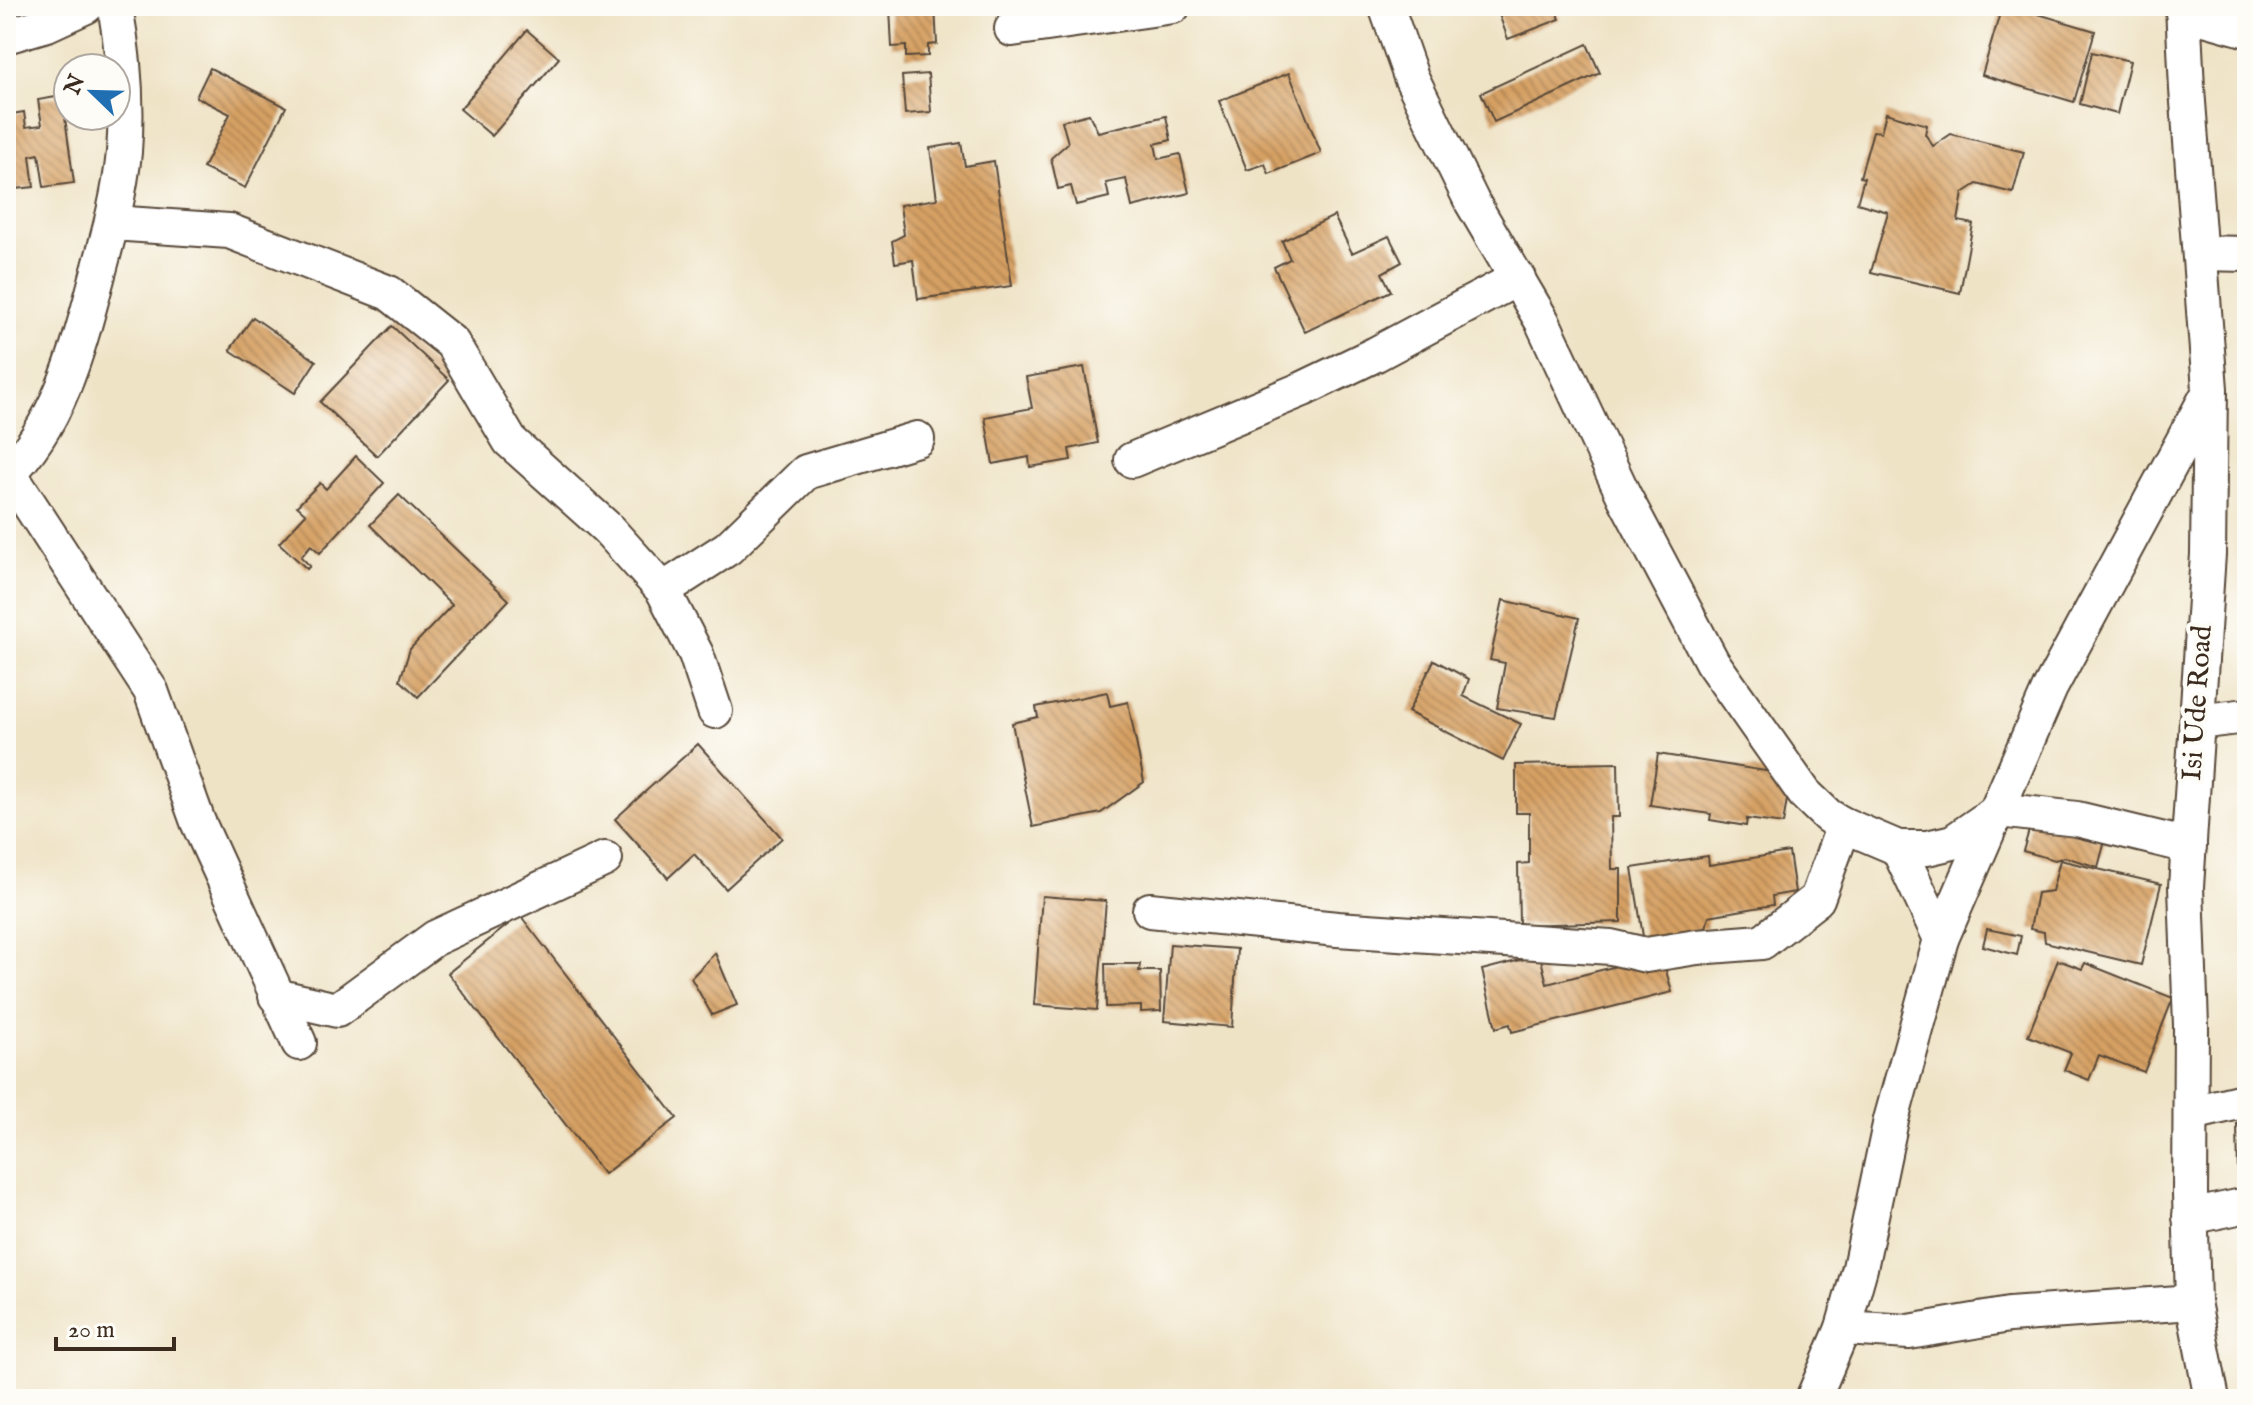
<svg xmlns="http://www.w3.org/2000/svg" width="2253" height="1405" font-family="'IM FELL English',serif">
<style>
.building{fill:url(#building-back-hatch)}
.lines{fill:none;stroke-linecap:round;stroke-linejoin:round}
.street-casing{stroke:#564637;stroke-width:38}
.street{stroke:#fff;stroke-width:34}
.labels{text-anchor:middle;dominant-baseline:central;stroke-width:8;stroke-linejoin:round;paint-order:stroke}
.street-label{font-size:28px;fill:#3b2a1e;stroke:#fdfcf7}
</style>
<defs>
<pattern id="building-back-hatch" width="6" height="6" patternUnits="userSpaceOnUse" patternTransform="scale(2)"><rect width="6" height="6" fill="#d6a063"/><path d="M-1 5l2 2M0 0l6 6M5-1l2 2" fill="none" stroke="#af8351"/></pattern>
</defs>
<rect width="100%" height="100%" fill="#fdfcf7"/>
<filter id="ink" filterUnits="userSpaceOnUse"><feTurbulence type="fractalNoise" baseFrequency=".0125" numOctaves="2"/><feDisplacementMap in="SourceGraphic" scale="16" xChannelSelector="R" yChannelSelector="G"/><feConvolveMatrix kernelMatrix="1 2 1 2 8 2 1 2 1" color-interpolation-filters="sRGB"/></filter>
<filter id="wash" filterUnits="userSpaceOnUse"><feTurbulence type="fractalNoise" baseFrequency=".006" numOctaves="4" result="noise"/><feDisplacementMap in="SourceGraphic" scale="32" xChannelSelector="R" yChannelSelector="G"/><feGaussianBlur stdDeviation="1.8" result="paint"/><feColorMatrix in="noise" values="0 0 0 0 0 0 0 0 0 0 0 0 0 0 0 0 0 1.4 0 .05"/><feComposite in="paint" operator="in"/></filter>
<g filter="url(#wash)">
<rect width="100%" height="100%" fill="#efe3c6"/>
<g id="blocks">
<g class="building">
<polygon points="1496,6 1554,6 1560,19 1508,39"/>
<polygon points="2002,6 2011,6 2095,31 2074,102 1982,75"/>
<polygon points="935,7 937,44 928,45 928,56 906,57 906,46 892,47 890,8"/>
<polygon points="527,30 559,58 492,136 460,109"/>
<polygon points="1587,44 1600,73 1494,122 1481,93"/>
<polygon points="2092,52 2130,61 2117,114 2080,104"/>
<polygon points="210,68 286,107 245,188 203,168 230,114 196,97"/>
<polygon points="1289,73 1321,153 1269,174 1265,164 1247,170 1219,101"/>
<polygon points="928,74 931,112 905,114 902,76"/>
<polygon points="62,96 74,183 44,187 39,154 30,156 34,187 6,190 6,115 24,112 26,127 42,125 38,100"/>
<polygon points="1886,113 1927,125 1925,134 1933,146 1951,134 2024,152 2013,193 1977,184 1963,193 1958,221 1973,224 1960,293 1871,272 1888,212 1857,203 1864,178 1860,177 1873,131 1881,132"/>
<polygon points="1089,114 1098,132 1166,116 1171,140 1155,144 1158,159 1180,154 1189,193 1132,207 1126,179 1106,183 1109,197 1076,205 1071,186 1058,189 1051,158 1068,143 1062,121"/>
<polygon points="961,143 965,166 994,161 1012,286 918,299 913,260 895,263 892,241 904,235 900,205 937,199 930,148"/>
<polygon points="1334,216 1352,253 1389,236 1402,262 1382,273 1391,291 1305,332 1274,267 1290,259 1282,241"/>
<polygon points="253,317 316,361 295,393 230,350"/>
<polygon points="392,326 449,380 377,456 320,402"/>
<polygon points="1084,367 1098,443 1069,449 1071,460 1030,467 1029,457 993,464 985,417 1032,408 1026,377"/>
<polygon points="356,456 384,483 320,553 311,545 301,557 310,566 307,569 279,543 306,514 297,506 320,483 326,489"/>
<polygon points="399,495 509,600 418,697 400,680 410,649 452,605 370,525"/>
<polygon points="1503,600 1579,618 1556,717 1497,708 1505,663 1490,660"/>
<polygon points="1434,660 1469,679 1463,696 1521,724 1503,761 1408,712"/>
<polygon points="1107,692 1110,706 1128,702 1144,782 1101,813 1033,827 1012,723 1038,717 1036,707"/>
<polygon points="698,744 782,838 726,889 694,854 668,878 615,819"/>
<polygon points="1658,754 1791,775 1783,824 1747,819 1746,826 1710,820 1711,814 1650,805"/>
<polygon points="1618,763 1619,817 1611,817 1612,869 1621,869 1621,922 1519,925 1518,864 1529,863 1529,813 1516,813 1516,765"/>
<polygon points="2032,820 2105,841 2098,867 2065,857 2055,860 2023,851"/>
<polygon points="1789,852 1795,892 1772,896 1773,905 1709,916 1706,928 1694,930 1646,955 1632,868 1708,856 1709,865"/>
<polygon points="2060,860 2161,884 2141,965 2045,942 2044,932 2030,929 2037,893 2052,891"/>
<polygon points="1042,896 1106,901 1097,1010 1034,1005"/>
<polygon points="520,915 677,1118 604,1174 448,973"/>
<polygon points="1987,929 2021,936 2017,955 1983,946"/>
<polygon points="1170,944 1237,949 1232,1027 1164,1021"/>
<polygon points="715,953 737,1005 712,1015 691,978"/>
<polygon points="1540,955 1547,984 1636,961 1665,967 1672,992 1512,1032 1510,1024 1496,1028 1482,970"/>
<polygon points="2058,960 2082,969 2085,963 2173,998 2144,1072 2099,1055 2089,1080 2064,1070 2071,1053 2028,1036"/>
<polygon points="1105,964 1140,964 1139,971 1160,971 1161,1011 1141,1012 1141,1006 1106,1007"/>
<polygon points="2247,1123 2247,1175 2238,1175 2237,1124"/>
</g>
</g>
</g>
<g filter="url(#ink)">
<use href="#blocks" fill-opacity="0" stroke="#564637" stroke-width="2"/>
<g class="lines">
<defs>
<g id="street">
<polyline points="1386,6 1411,77 1472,202 1542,321 1624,496 1712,662 1805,794 1828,816 1844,825 1898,848 1927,848 1953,842 1999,810 2077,819 2189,846"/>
<polyline points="2183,6 2187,89 2210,389 2208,554 2186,887 2191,1026 2190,1194 2193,1302 2212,1399"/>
<polyline points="2183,12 2247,30"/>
<polyline points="1012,29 1173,6"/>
<polyline points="6,36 47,24 86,6"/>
<polyline points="112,223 229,231 389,293 452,343 510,441 607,528 663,590 696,654 715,711"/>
<polyline points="2200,253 2247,254"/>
<polyline points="1132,460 1303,389 1376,354 1518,278"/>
<polyline points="9,473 151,691 198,822 299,1043"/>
<path d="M6 476C60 423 78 349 97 278 108 237 120 195 124 152 128 103 124 55 115 6"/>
<polyline points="663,590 728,548 806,472 917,439"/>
<polyline points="2197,722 2247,716"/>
<polyline points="1898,848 1941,939"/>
<polyline points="1150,910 1337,929 1611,947 1646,955 1697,947 1762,942 1817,899 1844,825"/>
<polyline points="276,996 337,1010 435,938 605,859"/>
<polyline points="2192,1113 2247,1100"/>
<polyline points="2190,1217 2247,1205"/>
<polyline points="1843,1328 1909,1332 2009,1315 2193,1302"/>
<polyline points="1813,1399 1843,1328 1860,1268 1891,1120 1941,939 2050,688 2209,393"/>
</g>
</defs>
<use href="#street" class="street-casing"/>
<use href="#street" class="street"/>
</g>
</g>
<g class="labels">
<g class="street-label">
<text transform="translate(2198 703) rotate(-86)">Isi Ude Road</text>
</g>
</g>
<rect width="2253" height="1405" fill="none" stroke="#fdfcf7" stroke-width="32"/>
<g transform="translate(92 92) rotate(293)"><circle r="38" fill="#fdfcf7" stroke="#afa8a0" stroke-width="2"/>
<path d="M0-6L14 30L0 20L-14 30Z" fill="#1f6fb2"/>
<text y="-12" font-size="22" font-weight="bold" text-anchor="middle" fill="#3b2a1e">N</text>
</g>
<path d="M56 1337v12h118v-12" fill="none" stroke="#3b2a1e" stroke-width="4"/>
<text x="68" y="1337" font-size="24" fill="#3b2a1e" stroke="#fdfcf7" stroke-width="6" paint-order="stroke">20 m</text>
</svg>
